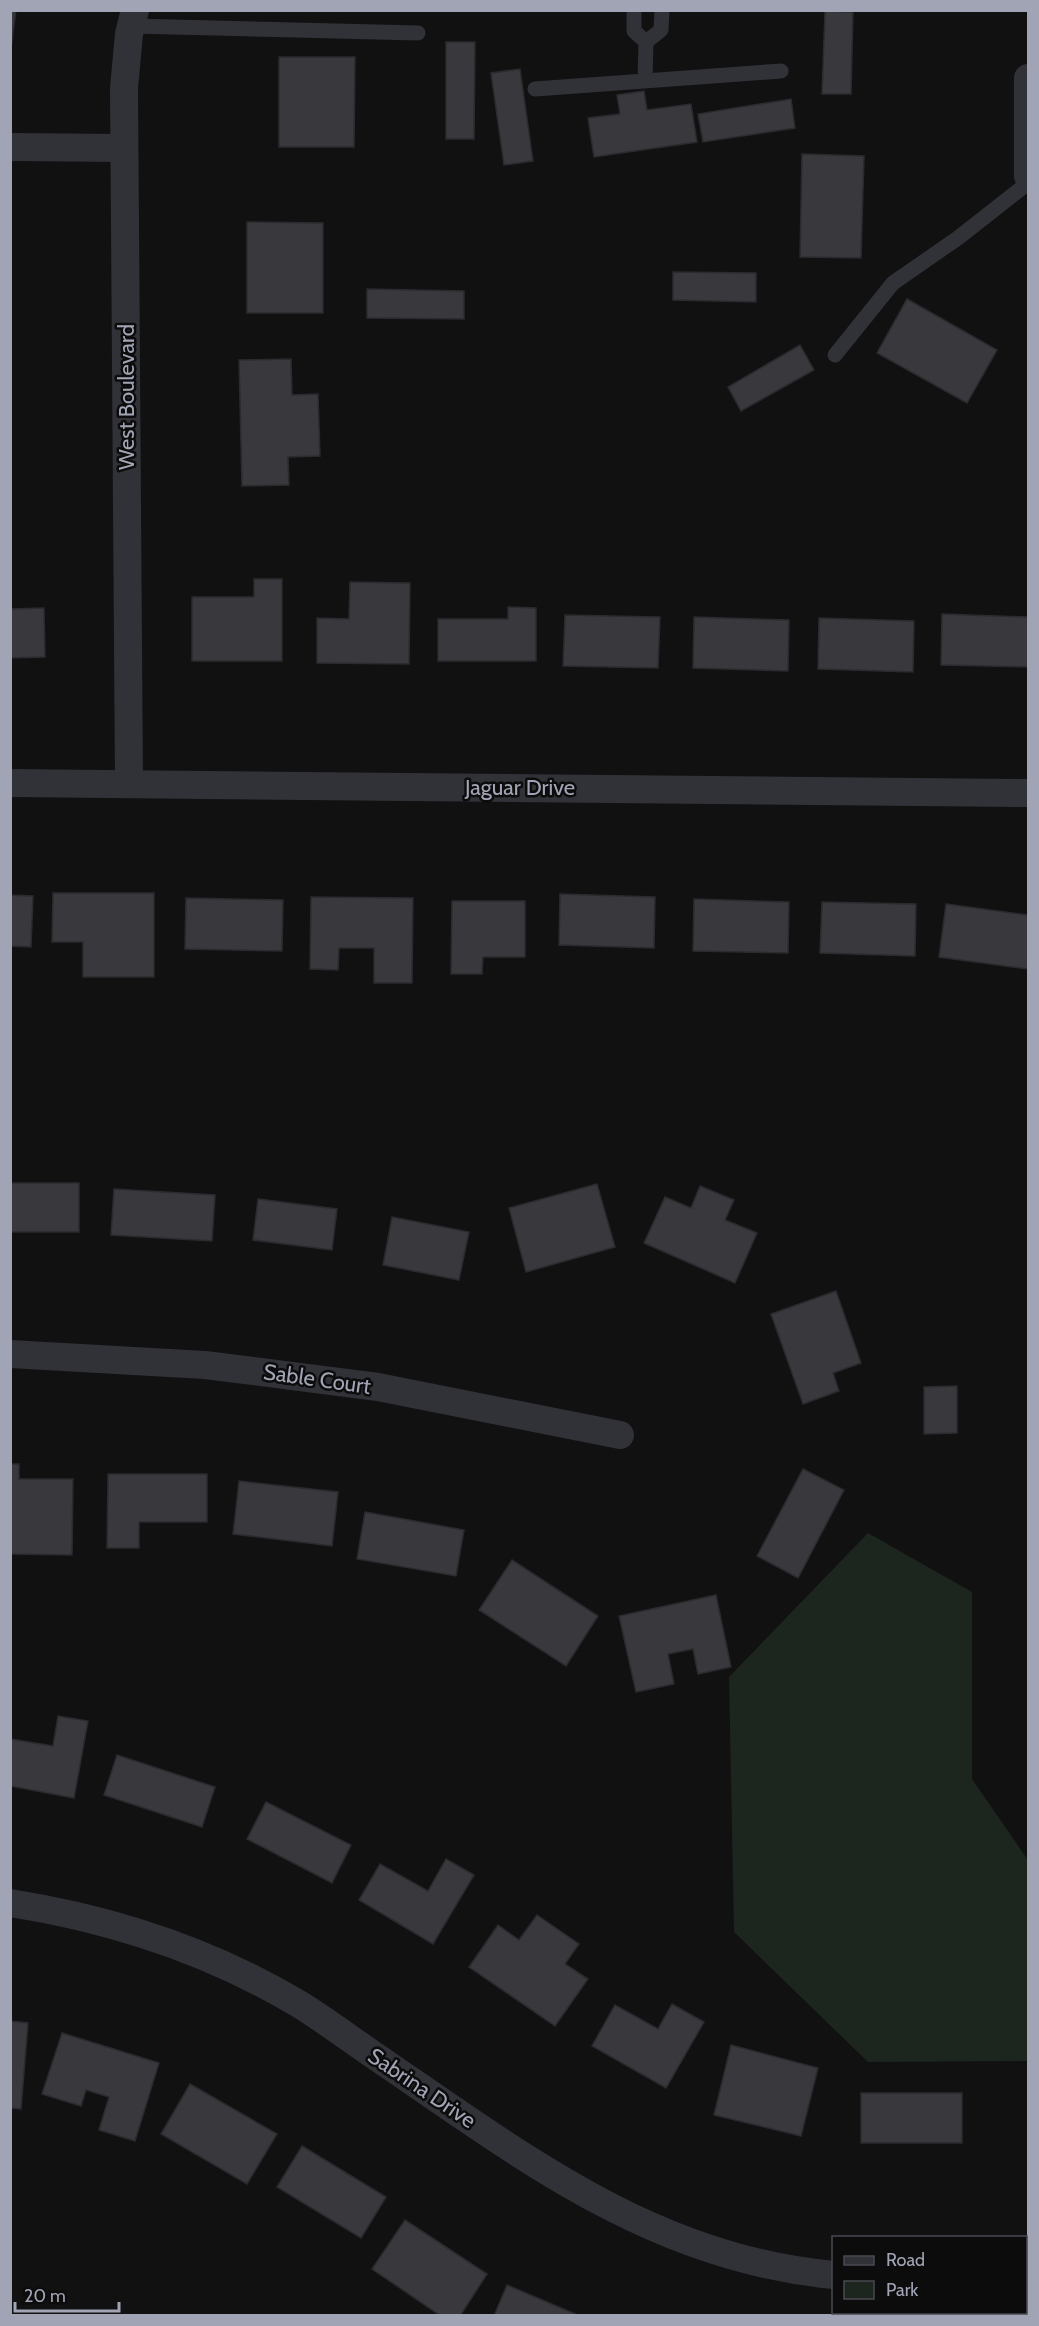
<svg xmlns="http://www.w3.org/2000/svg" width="1039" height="2326" font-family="Cabin,sans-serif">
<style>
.green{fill:#1d251f}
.building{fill:#38383d;stroke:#2b2a2e;stroke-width:1.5}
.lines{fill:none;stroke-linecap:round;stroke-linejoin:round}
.service{stroke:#313138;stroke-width:15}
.minor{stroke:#313138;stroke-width:28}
.labels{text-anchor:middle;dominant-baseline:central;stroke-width:5;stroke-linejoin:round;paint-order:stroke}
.street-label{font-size:22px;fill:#a1a4b4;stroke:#0c0c0d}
</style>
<rect width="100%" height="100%" fill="#111112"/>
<polygon class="green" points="868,1533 972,1592 972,1779 1028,1860 1028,2061 868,2062 734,1932 729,1677"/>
<g class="building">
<polygon points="10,10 16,10 11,49 10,49"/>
<polygon points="825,11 853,12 851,94 822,94"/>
<polygon points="446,42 475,42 474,139 446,139"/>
<polygon points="279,57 355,57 354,147 279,147"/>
<polygon points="520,69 533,161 504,165 491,73"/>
<polygon points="644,91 647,110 691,104 697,142 594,157 588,118 620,114 617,95"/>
<polygon points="791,99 795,128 703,142 698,114"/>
<polygon points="802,154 864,156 861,258 800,257"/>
<polygon points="247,222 323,223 323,313 247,313"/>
<polygon points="673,272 756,273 756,302 673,300"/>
<polygon points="367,289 464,291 464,319 367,318"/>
<polygon points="907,299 997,350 967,403 877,353"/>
<polygon points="800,345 814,370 741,411 728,387"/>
<polygon points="291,359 292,395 318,394 320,456 288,457 289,485 242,486 239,360"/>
<polygon points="254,579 282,579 282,661 192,661 192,597 254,597"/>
<polygon points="350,582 410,583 409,664 317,663 317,618 349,619"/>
<polygon points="508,607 536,608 536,661 438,661 438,619 508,619"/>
<polygon points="44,608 45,657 10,658 10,609"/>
<polygon points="942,614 1028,617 1028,667 941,665"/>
<polygon points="565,615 660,617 658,668 563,666"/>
<polygon points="694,617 789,620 788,671 693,668"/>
<polygon points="819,618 914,621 913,672 818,669"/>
<polygon points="53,893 154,893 154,977 83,977 83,942 52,942"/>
<polygon points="560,894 655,897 654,948 559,945"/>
<polygon points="10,895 33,896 31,947 10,946"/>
<polygon points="311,897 413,898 412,983 374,983 374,948 339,948 338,970 310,969"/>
<polygon points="186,898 283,900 282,951 185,949"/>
<polygon points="694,899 789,902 788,953 693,951"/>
<polygon points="452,901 525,901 525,957 483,957 482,974 451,974"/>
<polygon points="822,902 916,904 915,956 820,953"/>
<polygon points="946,904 1028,915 1028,969 939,957"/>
<rect x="10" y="1183" width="69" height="49"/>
<polygon points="597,1184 615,1247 526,1272 509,1208"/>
<polygon points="700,1186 734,1200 725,1220 757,1233 735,1283 644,1243 665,1197 691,1208"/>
<polygon points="114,1189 215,1195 212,1241 111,1235"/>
<polygon points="258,1199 337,1209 332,1250 253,1240"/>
<polygon points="392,1217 469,1232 459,1280 383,1265"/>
<polygon points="836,1291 861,1363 833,1373 839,1391 803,1404 771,1314"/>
<polygon points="957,1386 957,1433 924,1434 924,1387"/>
<polygon points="10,1464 19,1464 19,1479 73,1479 72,1555 10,1554"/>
<polygon points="803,1469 844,1490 798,1578 757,1556"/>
<polygon points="108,1474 207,1474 207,1522 139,1522 139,1548 107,1548"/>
<polygon points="239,1481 338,1492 332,1546 233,1534"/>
<polygon points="365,1512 464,1530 456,1576 357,1559"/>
<polygon points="512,1560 598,1616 566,1666 479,1610"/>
<polygon points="716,1595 731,1667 698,1674 693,1649 668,1654 674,1684 636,1692 619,1616"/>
<polygon points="58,1716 88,1721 74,1798 10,1786 10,1739 53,1746"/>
<polygon points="117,1755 215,1787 202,1827 104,1795"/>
<polygon points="266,1802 351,1845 332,1883 247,1839"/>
<polygon points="446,1859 474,1875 433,1944 359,1900 380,1864 428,1891"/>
<polygon points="537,1915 579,1944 565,1964 588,1979 555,2026 469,1967 498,1925 519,1940"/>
<polygon points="672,2004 704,2022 666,2088 592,2046 615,2005 658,2029"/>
<polygon points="10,2021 28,2023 21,2109 10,2108"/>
<polygon points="62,2033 159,2063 135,2141 99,2130 109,2097 86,2090 81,2106 42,2094"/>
<polygon points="731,2045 818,2068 801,2136 714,2115"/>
<polygon points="190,2084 277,2134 247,2184 161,2134"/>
<rect x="861" y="2093" width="101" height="50"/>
<polygon points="302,2146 386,2197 361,2238 277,2187"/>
<polygon points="405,2220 487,2274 460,2316 441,2316 372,2269"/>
<polygon points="507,2285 580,2316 494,2316"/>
</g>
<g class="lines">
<g class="service">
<polyline points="634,10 634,31 646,42 661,30 662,10"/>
<polyline points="131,26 418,33"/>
<polyline points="645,79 646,42"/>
<polyline points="535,89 781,71"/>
<polyline points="835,355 893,283 958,238 1028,183"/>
</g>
<g class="minor">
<polyline points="1028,78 1028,176"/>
<polyline points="10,147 124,148"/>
<polyline points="10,783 1028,793"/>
<polyline points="129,784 124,88 129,34 135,10"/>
<polyline points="10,1354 205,1365 378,1387 620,1435"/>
<path d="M10 1903C112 1919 210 1951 299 2004 325 2020 350 2039 375 2056 519 2154 653 2259 834 2275"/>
<polyline points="1026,2281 1028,2281"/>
</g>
</g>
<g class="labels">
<g class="street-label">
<text transform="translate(126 397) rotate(-90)">West Boulevard</text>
<text x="520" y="787">Jaguar Drive</text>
<text transform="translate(317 1379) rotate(8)">Sable Court</text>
<text transform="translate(422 2088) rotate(34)">Sabrina Drive</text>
</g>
</g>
<rect width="1039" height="2326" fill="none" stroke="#a1a4b4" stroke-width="24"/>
<rect x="832" y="2236" width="195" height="78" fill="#0c0c0d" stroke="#484950" stroke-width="1.5"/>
<rect x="844" y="2256" width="30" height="9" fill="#313138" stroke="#484950" stroke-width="1.5"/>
<text x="886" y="2266" font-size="18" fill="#a1a4b4">Road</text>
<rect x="844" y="2281" width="30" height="18" fill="#1d251f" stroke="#484950" stroke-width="1.5"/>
<text x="886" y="2296" font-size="18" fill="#a1a4b4">Park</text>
<path d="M15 2302v9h104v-9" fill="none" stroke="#a1a4b4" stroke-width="3"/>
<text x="24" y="2302" font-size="18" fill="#a1a4b4" stroke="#0c0c0d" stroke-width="4.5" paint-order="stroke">20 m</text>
</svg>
